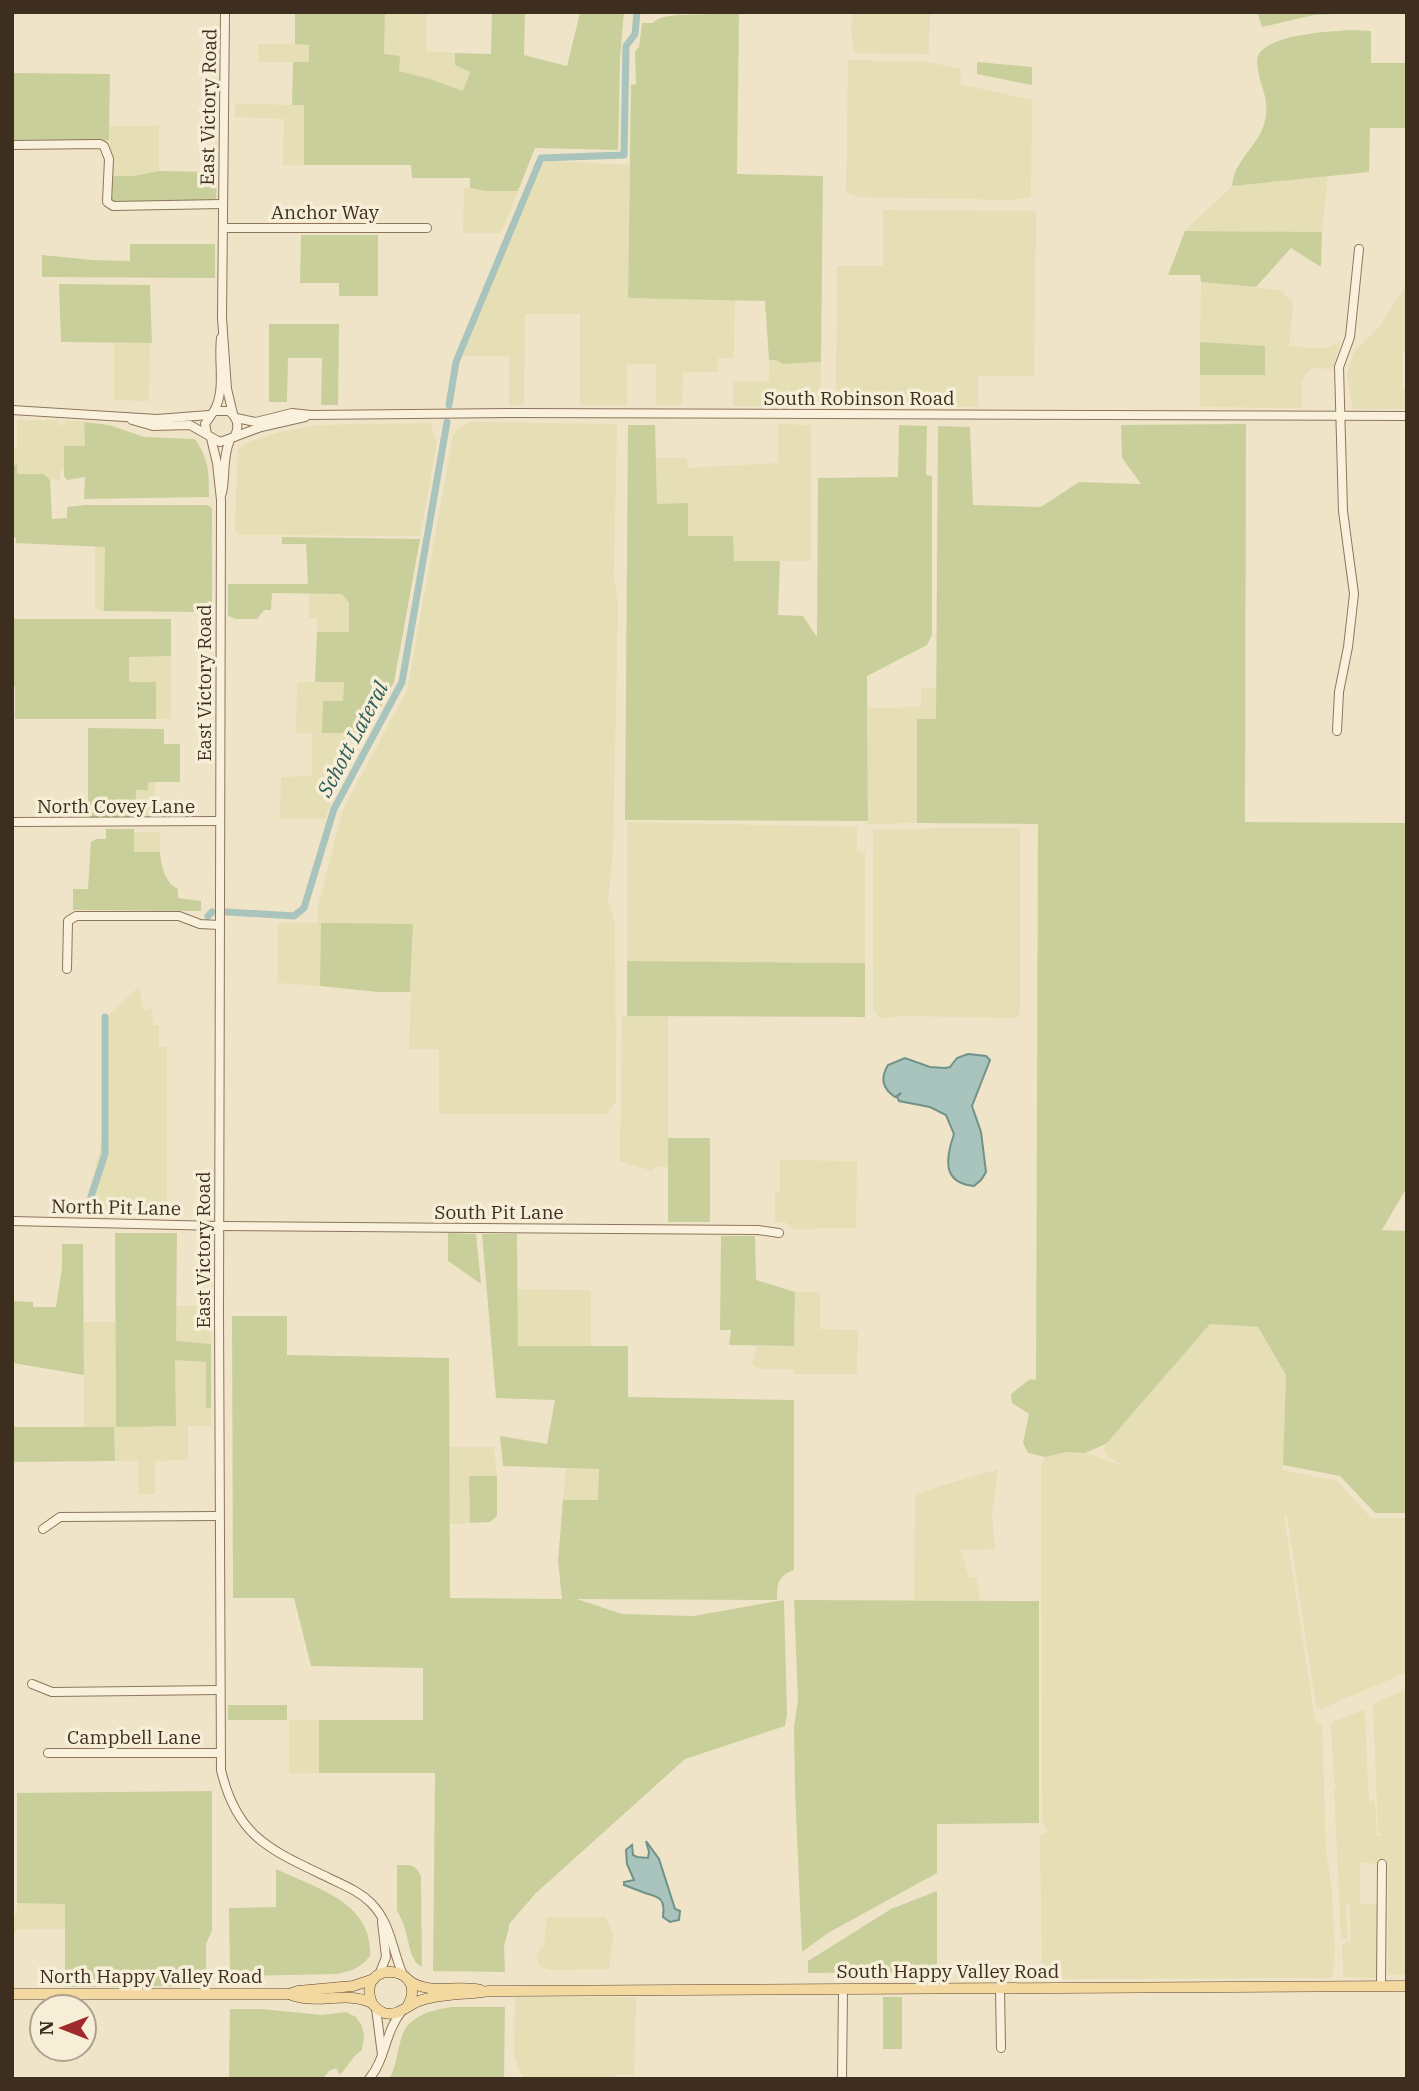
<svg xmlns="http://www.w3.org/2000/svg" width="1419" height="2091" font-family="'IBM Plex Serif',serif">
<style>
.farmland{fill:#e6deb5}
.green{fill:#c9cf9b}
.water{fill:#a9c4bc;stroke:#6f938a;stroke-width:2}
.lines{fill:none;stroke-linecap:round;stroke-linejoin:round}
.canal{stroke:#a9c4bc;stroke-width:7}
.minor-casing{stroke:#8d765c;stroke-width:10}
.major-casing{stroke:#5b4430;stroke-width:11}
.minor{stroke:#faf1dc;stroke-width:8}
.major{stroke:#f3d9a0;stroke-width:10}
.labels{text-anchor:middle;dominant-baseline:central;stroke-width:7;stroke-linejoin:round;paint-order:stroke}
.street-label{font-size:19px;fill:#3d2e20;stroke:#f7eed8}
.water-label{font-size:21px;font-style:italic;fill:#2f5d5a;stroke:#f7eed8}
</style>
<rect width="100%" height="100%" fill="#f0e4c8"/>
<g class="farmland">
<polygon points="385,12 426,12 426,51 455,53 455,65 470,71 463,91 430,79 399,71 384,55"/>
<polygon points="854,12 930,12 929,54 854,53 851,23"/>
<rect x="258" y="44" width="51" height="18"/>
<polygon points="848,60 928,62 961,69 960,84 1032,100 1031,197 1011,200 859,197 846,193"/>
<polygon points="235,104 304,105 304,165 283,165 284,119 235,117"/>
<polygon points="110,126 159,126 159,171 134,176 109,176"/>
<polygon points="549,161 629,165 628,298 735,299 734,358 718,358 717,372 683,372 682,405 656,405 656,364 627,364 627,405 580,405 580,314 525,314 524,405 509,405 509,356 463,356 541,164"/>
<polygon points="1328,175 1322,232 1185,231 1232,186"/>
<polygon points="464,188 485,191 518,191 501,233 463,233"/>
<polygon points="883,210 1036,211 1034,376 978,376 978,407 836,406 837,266 883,266"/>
<polygon points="1201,282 1280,290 1293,303 1289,347 1325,348 1340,342 1333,369 1313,368 1307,372 1302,382 1302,408 1200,407 1200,375 1265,375 1265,347 1200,342"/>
<polygon points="1407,283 1407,351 1402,352 1402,388 1405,388 1407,409 1353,409 1347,375 1354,352 1380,326"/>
<polygon points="114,343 150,343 149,401 114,400"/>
<polygon points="769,360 776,360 783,364 821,362 821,406 733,406 733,381 769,381"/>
<polygon points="17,420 58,420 60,425 65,425 66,420 84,422 85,446 64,446 64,469 60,473 60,479 50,480 44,474 17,474 17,465 12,465 12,449 17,449"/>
<polygon points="471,422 617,424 614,577 618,605 613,855 608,900 615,923 616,1102 606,1114 439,1114 439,1049 409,1049 413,924 322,924 320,986 278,983 278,923 318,923 318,906 342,812 407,690 453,436 458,428"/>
<polygon points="430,423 437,442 420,536 240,535 235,531 238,449 248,442 277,433 317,425"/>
<polygon points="778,424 811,425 811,561 733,561 687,536 657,504 656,458 687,458 688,468 778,463"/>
<polygon points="95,546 106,547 104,611 99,611 95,607"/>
<polygon points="309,593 341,593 349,603 349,632 317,632 317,618 309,618"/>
<polygon points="129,656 171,656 171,719 156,719 156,682 129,682"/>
<polygon points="297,682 344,682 343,701 323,733 367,733 331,802 325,819 280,819 281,777 312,776 312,733 296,733"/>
<polygon points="921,688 936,688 936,719 917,720 917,823 868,824 868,708 921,707"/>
<polygon points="148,782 155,782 155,819 135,819 135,790 148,790"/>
<polygon points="627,822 857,827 857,851 865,852 865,963 627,961"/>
<polygon points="1020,828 1020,1012 1017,1018 906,1016 881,1018 873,1011 873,829"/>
<rect x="134" y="832" width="26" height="20"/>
<polygon points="139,987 143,1010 152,1008 153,1025 159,1025 159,1047 167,1047 167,1218 87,1218 87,1198 103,1138 105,1018"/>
<polygon points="622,1016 668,1016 668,1167 655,1167 652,1171 620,1161"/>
<polygon points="780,1160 857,1161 856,1228 793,1229 785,1222 775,1222 775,1193 780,1192"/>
<polygon points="518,1289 591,1290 591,1346 518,1346"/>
<polygon points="795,1292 820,1292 820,1329 858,1330 857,1374 794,1374 794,1369 758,1369 752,1364 757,1346 794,1346"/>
<polygon points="176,1306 210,1306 211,1344 176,1341"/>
<polygon points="84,1322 115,1322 116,1426 175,1359 206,1361 206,1407 211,1408 211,1426 188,1426 188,1460 155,1461 155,1494 138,1494 138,1461 115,1461 114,1427 84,1427"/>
<polygon points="1210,1324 1258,1327 1286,1375 1283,1470 1337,1481 1371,1518 1407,1518 1407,1672 1321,1709 1316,1706 1287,1516 1284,1516 1315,1720 1322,1724 1326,1850 1332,1892 1335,1951 1332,1978 1049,1979 1042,1974 1040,1842 1041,1835 1050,1831 1046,1829 1042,1821 1041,1466 1045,1457 1067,1452 1085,1453 1125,1467 1107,1456 1104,1451 1106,1444"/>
<polygon points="449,1447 494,1447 497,1476 469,1476 470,1523 450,1524"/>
<polygon points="566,1468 599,1469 598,1500 563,1500"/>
<polygon points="998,1469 992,1514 995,1549 961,1550 969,1577 977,1577 980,1600 914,1600 915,1496 934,1488"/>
<polygon points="1407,1689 1407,1975 1388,1975 1388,1864 1360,1863 1360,1904 1378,1904 1378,1978 1343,1977 1342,1945 1351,1940 1349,1904 1346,1905 1348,1939 1341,1939 1334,1787 1336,1786 1334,1780 1331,1726 1334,1721 1363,1710 1365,1711 1368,1787 1370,1801 1375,1801 1377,1836 1382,1836 1378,1831 1373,1704"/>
<rect x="289" y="1720" width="30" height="53"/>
<polygon points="17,1903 65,1903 65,1929 17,1929 17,1932 12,1932 12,1915 17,1915"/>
<polygon points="547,1917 606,1917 613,1935 609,1969 550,1970 540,1967 536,1954 544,1945"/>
<polygon points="515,1997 636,1997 634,2075 617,2074 616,2079 526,2079 520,2072 514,2056"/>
</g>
<g class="green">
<polygon points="295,12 385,12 384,54 400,56 399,71 430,79 463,91 470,72 455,65 455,53 491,54 492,12 525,12 524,55 567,66 580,13 624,12 620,59 618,150 535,148 518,191 485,191 470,188 470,178 412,178 411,165 304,165 304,105 292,105 293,62 309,62 309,45 295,44"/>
<path d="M718 12H739L737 174 823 176 821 362 783 364 776 360H769L765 301 628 298 631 85 636 84 635 52 639 47 642 23H653C664 10 700 18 718 12Z"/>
<polygon points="1257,12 1351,12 1351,13 1314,15 1262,27"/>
<path d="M1354 30 1371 31V63H1407V128H1370L1369 172 1232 186C1234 162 1253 150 1262 130 1274 100 1258 87 1257 61 1257 34 1334 31 1354 30Z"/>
<polygon points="977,62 1032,67 1032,85 977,74"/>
<polygon points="12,73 110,74 109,140 85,144 12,144"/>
<polygon points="159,171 217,172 216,205 109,204 109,176 134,176"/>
<polygon points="1185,231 1322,232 1321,267 1291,248 1256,287 1201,282 1200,275 1168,275"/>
<polygon points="301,235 378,235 378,296 339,296 339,283 300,283"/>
<polygon points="130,244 215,244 215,278 42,277 42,255 93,260 130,261"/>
<polygon points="59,284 150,285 152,343 61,342"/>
<polygon points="269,324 339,324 338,405 321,405 322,358 288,358 287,402 269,402"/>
<polygon points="1200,342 1265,346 1265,375 1200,375"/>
<path d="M84 422 109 425 144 437 195 439C209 460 209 472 209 497L84 499 85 477 67 480 64 476V446H85Z"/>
<polygon points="1246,424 1245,822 1407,823 1407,1187 1382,1230 1407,1231 1407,1513 1375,1513 1340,1476 1283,1465 1286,1375 1258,1327 1210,1324 1106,1444 1085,1453 1067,1452 1045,1457 1028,1453 1023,1443 1029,1414 1012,1403 1011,1394 1030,1379 1036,1380 1038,824 917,823 917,719 936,719 938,426 970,427 973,505 1041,507 1079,482 1141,484 1122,458 1121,425"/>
<polygon points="628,425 655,425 657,504 688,503 688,536 733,536 734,561 780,561 778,615 803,616 817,637 818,478 898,477 899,425 927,426 926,475 932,476 932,635 927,645 867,676 868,821 625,820"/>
<polygon points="12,465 17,465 17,474 44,474 50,480 52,519 67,518 67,507 85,505 207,505 212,508 212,608 199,612 104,611 105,547 16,543 16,538 12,537"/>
<polygon points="282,537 420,539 394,682 367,733 322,733 323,701 343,701 344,682 315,682 317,632 349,632 349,603 342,594 272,593 271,610 264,610 257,619 236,619 228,616 228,584 308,584 306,544 282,544"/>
<polygon points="12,619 171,619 171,656 129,657 129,682 156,682 156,719 15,719 15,686 12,686"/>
<polygon points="88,728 164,729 164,744 180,744 180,782 148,782 148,790 136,790 135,819 88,819"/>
<path d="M106 829H134V852H160C161 866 165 883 178 889V898L201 901V911L73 910V889H88L91 842 97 839H106Z"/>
<polygon points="321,923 413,924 410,992 378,992 320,986"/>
<polygon points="627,961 865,963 865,1017 627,1016"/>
<rect x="668" y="1138" width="42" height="84"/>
<polygon points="115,1233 177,1233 176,1341 211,1344 211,1408 206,1408 206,1362 175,1360 176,1426 116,1427"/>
<polygon points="448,1233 476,1234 481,1284 448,1261"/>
<path d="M482 1234H517L518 1346H628V1397L794 1400V1570C778 1576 777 1583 777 1600L577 1599 622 1614 693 1616 784 1600 787 1714 785 1726 685 1759 536 1893 510 1923 504 1946 505 1972 433 1971 435 1773H319V1720H423V1668L311 1666 294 1598H233L232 1316H287V1355L449 1358 450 1598 562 1599 558 1561 563 1500H598L599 1469 503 1466 500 1436 547 1444 555 1400 496 1398Z"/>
<polygon points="721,1236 755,1236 756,1280 795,1292 794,1346 729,1345 731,1330 720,1330"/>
<polygon points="62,1244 83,1244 84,1375 13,1363 13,1301 33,1302 33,1307 56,1307 62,1268"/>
<polygon points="12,1427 114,1427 115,1461 12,1462"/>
<polygon points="469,1476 497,1476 497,1516 490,1522 470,1523"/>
<polygon points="794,1600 1039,1601 1039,1823 937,1824 937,1873 828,1933 802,1952 795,1790 794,1727 798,1700"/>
<rect x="228" y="1705" width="59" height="15"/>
<polygon points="212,1791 212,1930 206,1944 206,1971 198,1975 193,1986 65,1987 65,1904 17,1903 17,1793"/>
<path d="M397 1865C409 1865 417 1864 421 1877L422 1967 416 1963 411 1953 404 1925 397 1910Z"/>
<path d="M276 1869C317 1889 373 1902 370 1956 361 1968 351 1971 337 1974L235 1976 230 1969 229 1908 276 1907Z"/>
<polygon points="937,1891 937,1972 808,1973 808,1961 891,1909"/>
<rect x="883" y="1997" width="19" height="52"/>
<path d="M452 2007H505L504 2079H389C397 2065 397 2051 402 2036 408 2016 434 2009 452 2007Z"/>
<path d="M230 2009H261L322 2015 346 2012 356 2017 362 2026 364 2036 362 2050C352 2057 348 2066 340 2075L336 2068 329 2071 323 2079H229Z"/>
</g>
<g class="water">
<path d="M968 1054 986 1056 990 1060 972 1106 981 1132 986 1172 981 1180 974 1186C941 1183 946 1157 954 1134L946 1115 930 1107 899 1101 897 1097 901 1093 895 1097C883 1089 880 1078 888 1065L905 1058 930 1067 945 1068 950 1067 957 1058Z"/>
<path d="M646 1841 659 1859 675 1909 680 1911 679 1920 670 1922 663 1917C666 1894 656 1898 640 1891 634 1889 630 1887 624 1885V1882L634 1880 627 1864 626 1850 632 1845 633 1855 637 1857 648 1858 649 1852Z"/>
</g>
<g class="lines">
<g class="canal">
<polyline points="449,405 456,362 541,158 624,155 626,46 635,34 637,12"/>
<polyline points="227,912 294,916 304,908 334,809 402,682 447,422"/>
<polyline points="208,916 212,912"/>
<polyline points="86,1212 105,1154 105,1017"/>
</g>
<defs>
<g id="minor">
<polyline points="225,12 222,318 227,389 233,414"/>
<polyline points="12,145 100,144 104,146 109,159 107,202 113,206 223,204"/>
<polyline points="223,228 427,228"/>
<polyline points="12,410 157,419 209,415"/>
<path d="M214 411C226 390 218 362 221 338"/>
<polyline points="236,418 256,422 292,413 311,415 514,413 1407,416"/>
<path d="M132 420 153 426 190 425 220 442 234 437C240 427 238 418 229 411H214L205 424 207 434"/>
<polyline points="234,437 261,427 305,417"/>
<path d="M211 438 217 463 221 500 219 1310 221 1770C237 1838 271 1850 329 1878 343 1885 359 1891 371 1903 391 1923 392 1950 403 1975"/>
<path d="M222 493C226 475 222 458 230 440"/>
<polyline points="1337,731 1339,692 1348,647 1354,594 1343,511 1339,367 1350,337 1359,249"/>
<polyline points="12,822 219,821"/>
<polyline points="67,969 68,921 76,916 179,916 200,924 219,925"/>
<polyline points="12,1221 219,1226 758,1230 779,1233"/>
<polyline points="43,1529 60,1517 219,1516"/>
<polyline points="32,1684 52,1692 220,1690"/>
<polyline points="48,1753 219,1753"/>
<polyline points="379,1975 386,1957 382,1922"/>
<polyline points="1381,1986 1382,1864"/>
<polyline points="1000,1988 1001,2048"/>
<polyline points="376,2008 382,2055"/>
<path d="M369 2079C386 2059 385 2031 402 2011"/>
<polyline points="842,2079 843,1989"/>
</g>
<g id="major">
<path d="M408 1980C430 1996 456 1984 481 1990"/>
<polyline points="12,1994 289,1994 298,1991 353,1986 374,1979"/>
<path d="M289 1994C317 2006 344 1990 372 2003"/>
<path d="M407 2007C431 1967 362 1958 370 1997 371 2004 377 2010 384 2013 397 2017 407 2006 419 2001 441 1993 466 1995 489 1991L1407 1986"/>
</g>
</defs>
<use href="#minor" class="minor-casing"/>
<use href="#major" class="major-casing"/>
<use href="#minor" class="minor"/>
<use href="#major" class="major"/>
</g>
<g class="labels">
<g class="street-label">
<text transform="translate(208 107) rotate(-89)">East Victory Road</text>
<text x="325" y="212">Anchor Way</text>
<text x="859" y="398">South Robinson Road</text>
<text transform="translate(204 683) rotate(-90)">East Victory Road</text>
<text x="116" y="806">North Covey Lane</text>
<text transform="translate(116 1207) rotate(1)">North Pit Lane</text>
<text x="499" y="1212">South Pit Lane</text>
<text transform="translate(203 1250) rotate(-90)">East Victory Road</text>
<text x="134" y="1737">Campbell Lane</text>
<text x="948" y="1971">South Happy Valley Road</text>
<text x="151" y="1976">North Happy Valley Road</text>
</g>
<g class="water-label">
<text transform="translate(352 739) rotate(-62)">Schott Lateral</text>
</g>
</g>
<rect width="1419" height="2091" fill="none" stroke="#3d2e20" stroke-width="28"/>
<g transform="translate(63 2028) rotate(270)"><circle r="33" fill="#f7eed8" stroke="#ada18e" stroke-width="2"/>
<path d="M0-5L12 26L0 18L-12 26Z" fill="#9e2a2b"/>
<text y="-10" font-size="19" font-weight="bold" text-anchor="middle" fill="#3d2e20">N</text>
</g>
</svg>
